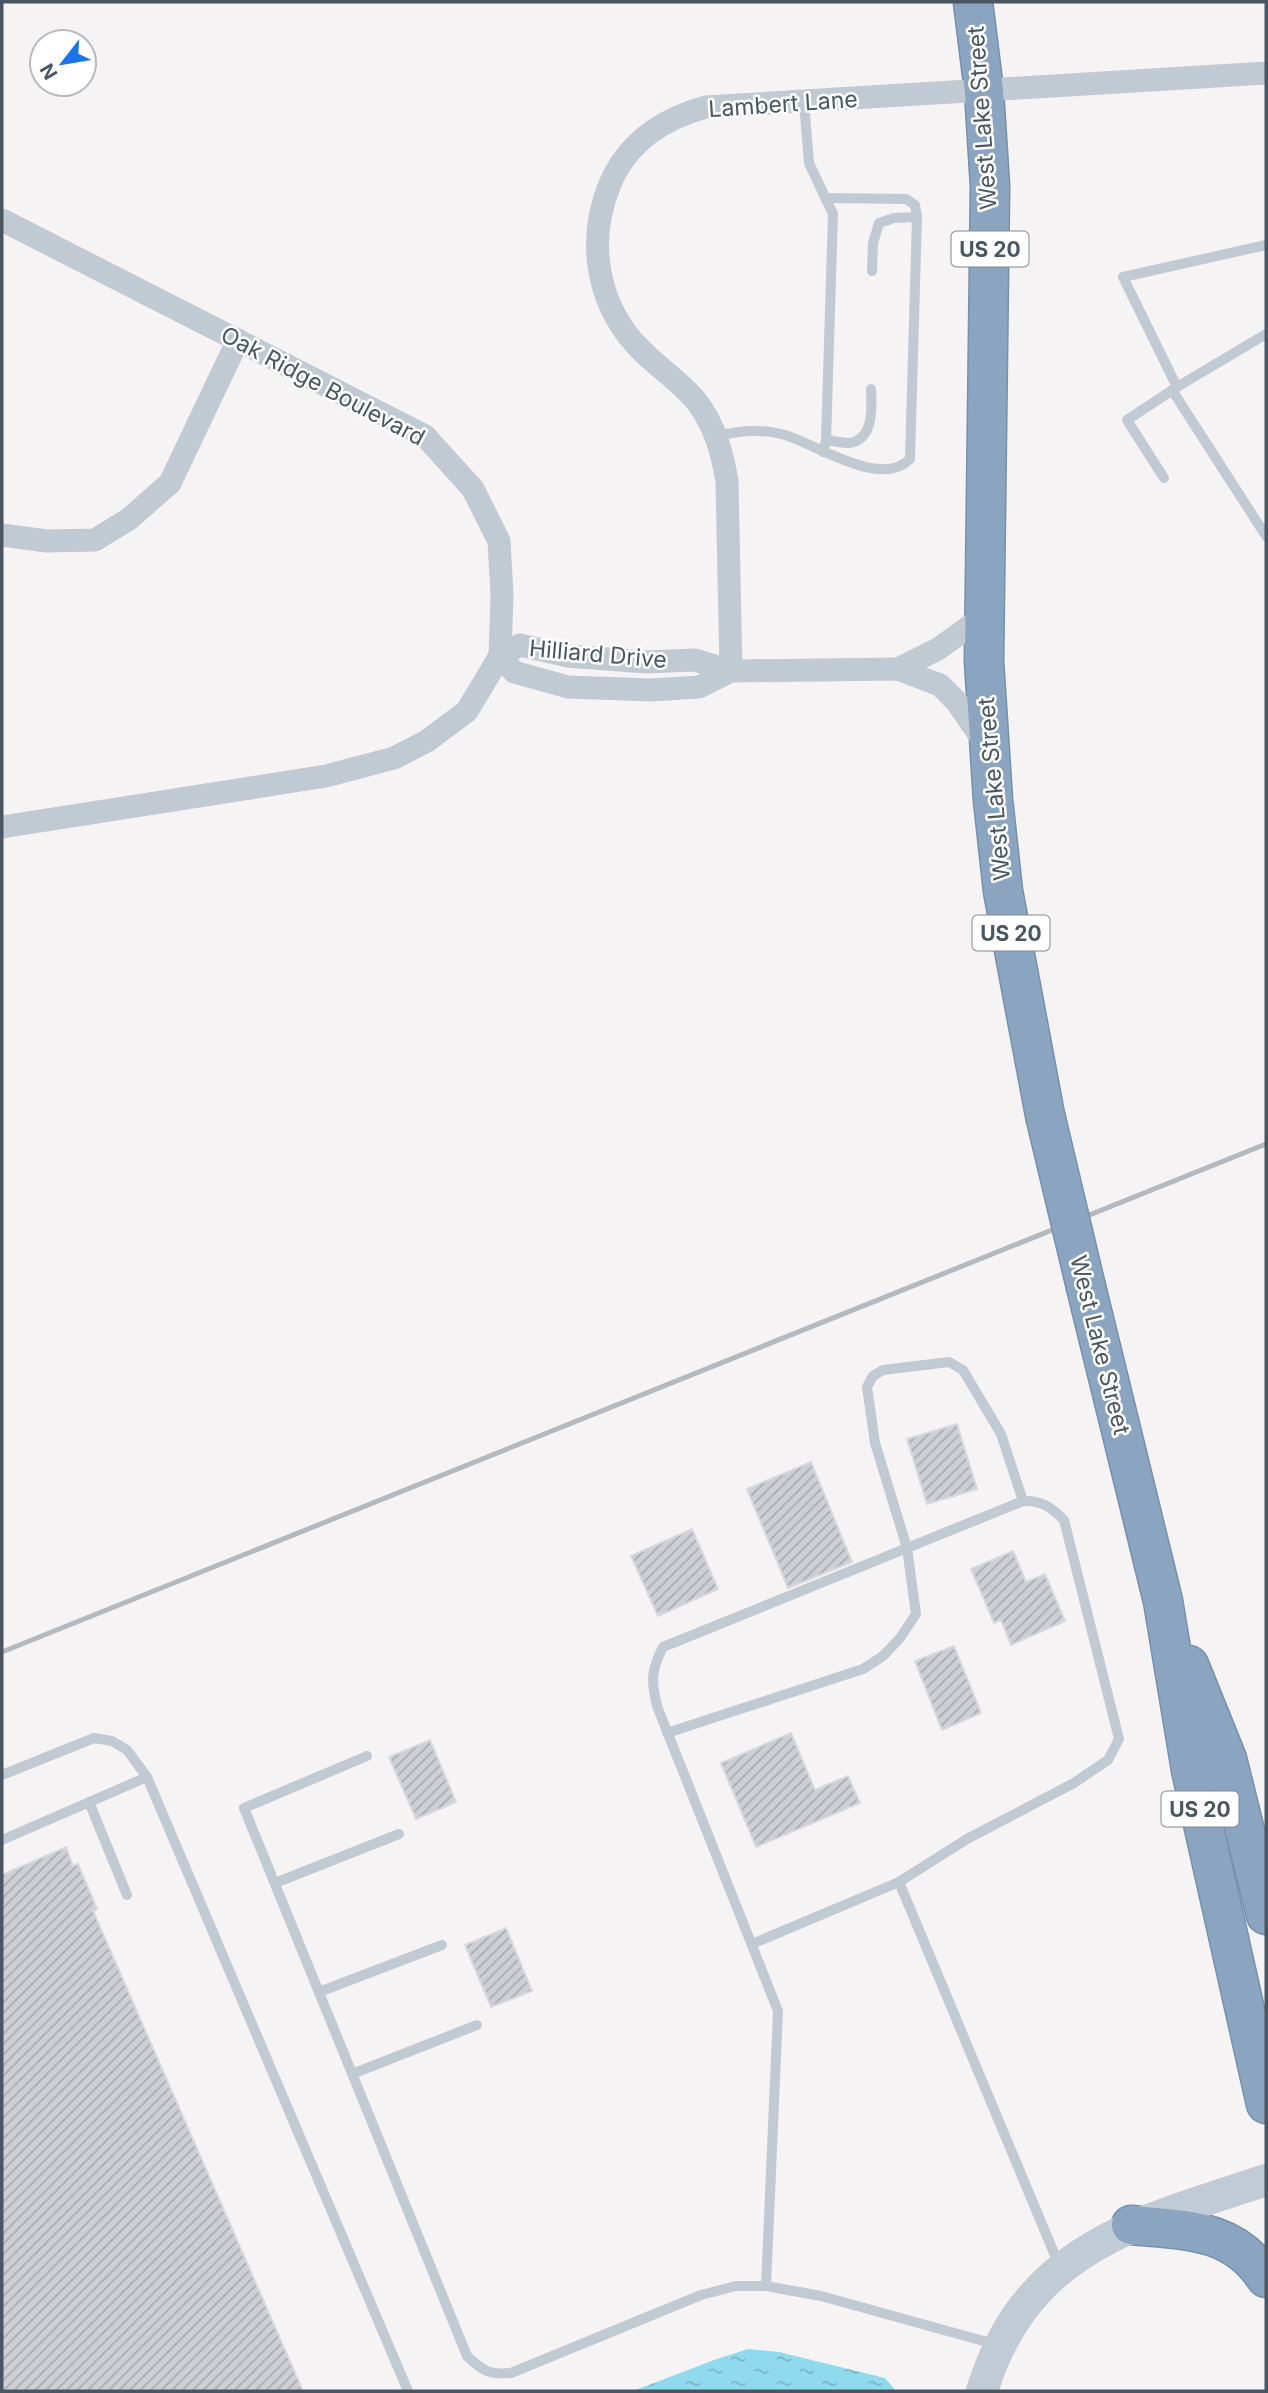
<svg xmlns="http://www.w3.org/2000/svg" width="1268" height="2393" font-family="Inter,sans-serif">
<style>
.water{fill:url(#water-ripples)}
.building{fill:url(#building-hatch);stroke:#d7d9de;stroke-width:2}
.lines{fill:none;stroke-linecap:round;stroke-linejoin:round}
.highway-casing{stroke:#7690ad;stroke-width:41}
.lane{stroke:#c1cad2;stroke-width:10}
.street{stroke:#c1cad2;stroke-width:23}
.secondary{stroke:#c1cbd6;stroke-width:32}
.highway{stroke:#8ba5c1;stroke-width:38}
.rail{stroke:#b5b8bd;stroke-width:5}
.highway-bridge-casing{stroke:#7690ad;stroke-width:41;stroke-linecap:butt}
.highway-bridge{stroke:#8ba5c1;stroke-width:38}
.labels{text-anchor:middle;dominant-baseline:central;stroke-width:5;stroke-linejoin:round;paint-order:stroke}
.shield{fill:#fff;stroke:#808990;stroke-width:2}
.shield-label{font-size:21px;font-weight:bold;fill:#4a5661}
.street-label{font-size:23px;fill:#4a5661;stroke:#fff}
</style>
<defs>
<pattern id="water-ripples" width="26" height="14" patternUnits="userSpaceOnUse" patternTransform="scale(1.75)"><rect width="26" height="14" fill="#90daee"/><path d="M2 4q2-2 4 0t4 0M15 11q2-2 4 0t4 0" fill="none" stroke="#78b4c4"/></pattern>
<pattern id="building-hatch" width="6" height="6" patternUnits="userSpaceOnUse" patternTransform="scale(1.75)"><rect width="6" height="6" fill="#cdcfd5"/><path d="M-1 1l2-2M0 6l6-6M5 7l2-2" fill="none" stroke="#a8abb0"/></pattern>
</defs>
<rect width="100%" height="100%" fill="#f5f3f3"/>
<polygon class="water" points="748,2349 779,2352 885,2378 896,2391 633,2391 714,2360"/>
<g class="building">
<polygon points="957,1424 977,1489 927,1504 907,1439"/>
<polygon points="811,1462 852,1562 788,1588 747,1489"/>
<polygon points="692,1529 718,1589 658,1616 631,1556"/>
<polygon points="1013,1551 1026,1582 1045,1574 1065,1621 1011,1645 1001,1620 994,1623 971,1569"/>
<polygon points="954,1646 981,1713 942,1730 915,1661"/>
<polygon points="791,1733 815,1790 848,1776 860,1803 756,1847 721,1763"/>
<polygon points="430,1740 456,1802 416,1819 389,1757"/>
<polygon points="66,1847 73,1866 78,1864 97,1909 93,1911 303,2391 2,2391 2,1875"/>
<polygon points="506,1928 532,1991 491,2007 465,1945"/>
</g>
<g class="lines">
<defs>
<g id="highway">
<polyline points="973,2 984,91 990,186 984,661 993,800 1003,891 1045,1115"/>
<polyline points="1086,1287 1163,1601 1191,1770 1266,2104"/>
<polyline points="1189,1665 1227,1759 1266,1915"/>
<path d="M1131 2225C1185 2230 1233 2228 1266 2278"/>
</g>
</defs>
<use href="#highway" class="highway-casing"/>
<g class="lane">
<polyline points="804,102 809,163 833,214 826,440 823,452"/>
<polyline points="1266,245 1123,277 1177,387 1266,334"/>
<polyline points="872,271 873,243 879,223 894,218 917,217"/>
<polyline points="1172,390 1266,536"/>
<path d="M716 436C740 431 761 428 785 435 818 445 881 489 910 459L917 217 915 205 906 199 825 198"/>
<path d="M826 440C833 441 842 443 849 443 874 440 872 408 871 389"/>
<polyline points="1164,478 1127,420 1177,387"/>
<polyline points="667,1733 863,1669 883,1656 900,1638 916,1614 907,1548 875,1443 867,1387 873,1376 883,1370 949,1362 963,1370 1001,1434 1023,1501"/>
<path d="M367 1756 244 1808 467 2356C483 2371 489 2375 511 2373L701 2295 736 2286H766L821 2296 998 2345"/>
<polyline points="2,1775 94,1738 112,1741 127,1750 147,1777 408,2391"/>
<polyline points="89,1802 127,1895"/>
<polyline points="2,1840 147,1777"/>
<polyline points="275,1883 399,1834"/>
<polyline points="752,1944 899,1882"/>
<polyline points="319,1992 442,1945"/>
<polyline points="352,2074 477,2025"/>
<path d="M766 2286 778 2011 657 1706C651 1681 651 1670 663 1647L1023 1501C1041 1500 1051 1507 1064 1520L1119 1739 1108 1760 1074 1783 967 1839 899 1882 1059 2265"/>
</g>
<g class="street">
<polyline points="2,220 425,436 473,489 499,541 502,595 500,656 467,711 427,741 394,758 326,776 2,827"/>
<polyline points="2,535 47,541 95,540 129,519 170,483 238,340"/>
<polyline points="898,669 938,649 984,616"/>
<path d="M731 671 727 481C722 452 715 426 697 402 681 382 660 369 642 351 597 307 586 242 610 184 628 141 663 119 706 107L1266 73"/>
<polyline points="731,671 699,687 651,690 568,687 514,672 500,656 520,645 568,656 646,662 695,660 731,671 898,669 940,685 956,701 985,743"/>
</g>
<path class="secondary" d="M982 2391C1027 2245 1138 2223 1266 2180"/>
<use href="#highway" class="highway"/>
<polyline class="rail" points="2,1652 1266,1144"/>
<defs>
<polyline id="highway-bridge" points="1045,1115 1086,1287"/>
</defs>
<use href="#highway-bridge" class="highway-bridge-casing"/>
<use href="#highway-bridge" class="highway-bridge"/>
</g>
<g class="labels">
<g class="shield">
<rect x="951.5" y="231.5" width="77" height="35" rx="5"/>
<rect x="972.5" y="915.5" width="77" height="35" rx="5"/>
<rect x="1161.5" y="1791.5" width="77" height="35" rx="5"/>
</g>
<g class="shield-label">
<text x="990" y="249">US 20</text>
<text x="1011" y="933">US 20</text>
<text x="1200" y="1809">US 20</text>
</g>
<g class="street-label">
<text transform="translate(783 104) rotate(-4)">Lambert Lane</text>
<text transform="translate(982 118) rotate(-94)">West Lake Street</text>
<text transform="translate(323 386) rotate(28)">Oak Ridge Boulevard</text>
<text transform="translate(598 654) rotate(5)">Hilliard Drive</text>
<text transform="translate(994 789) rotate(-95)">West Lake Street</text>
<text transform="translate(1100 1345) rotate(76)">West Lake Street</text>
</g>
</g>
<rect width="1268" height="2393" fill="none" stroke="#4a5661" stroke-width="7"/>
<g transform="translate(63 63) rotate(239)"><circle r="33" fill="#ffffff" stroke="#b7bbc0" stroke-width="2"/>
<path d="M0-5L12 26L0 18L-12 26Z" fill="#1a73e8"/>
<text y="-10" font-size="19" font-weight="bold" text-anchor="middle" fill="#4a5661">N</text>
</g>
</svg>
